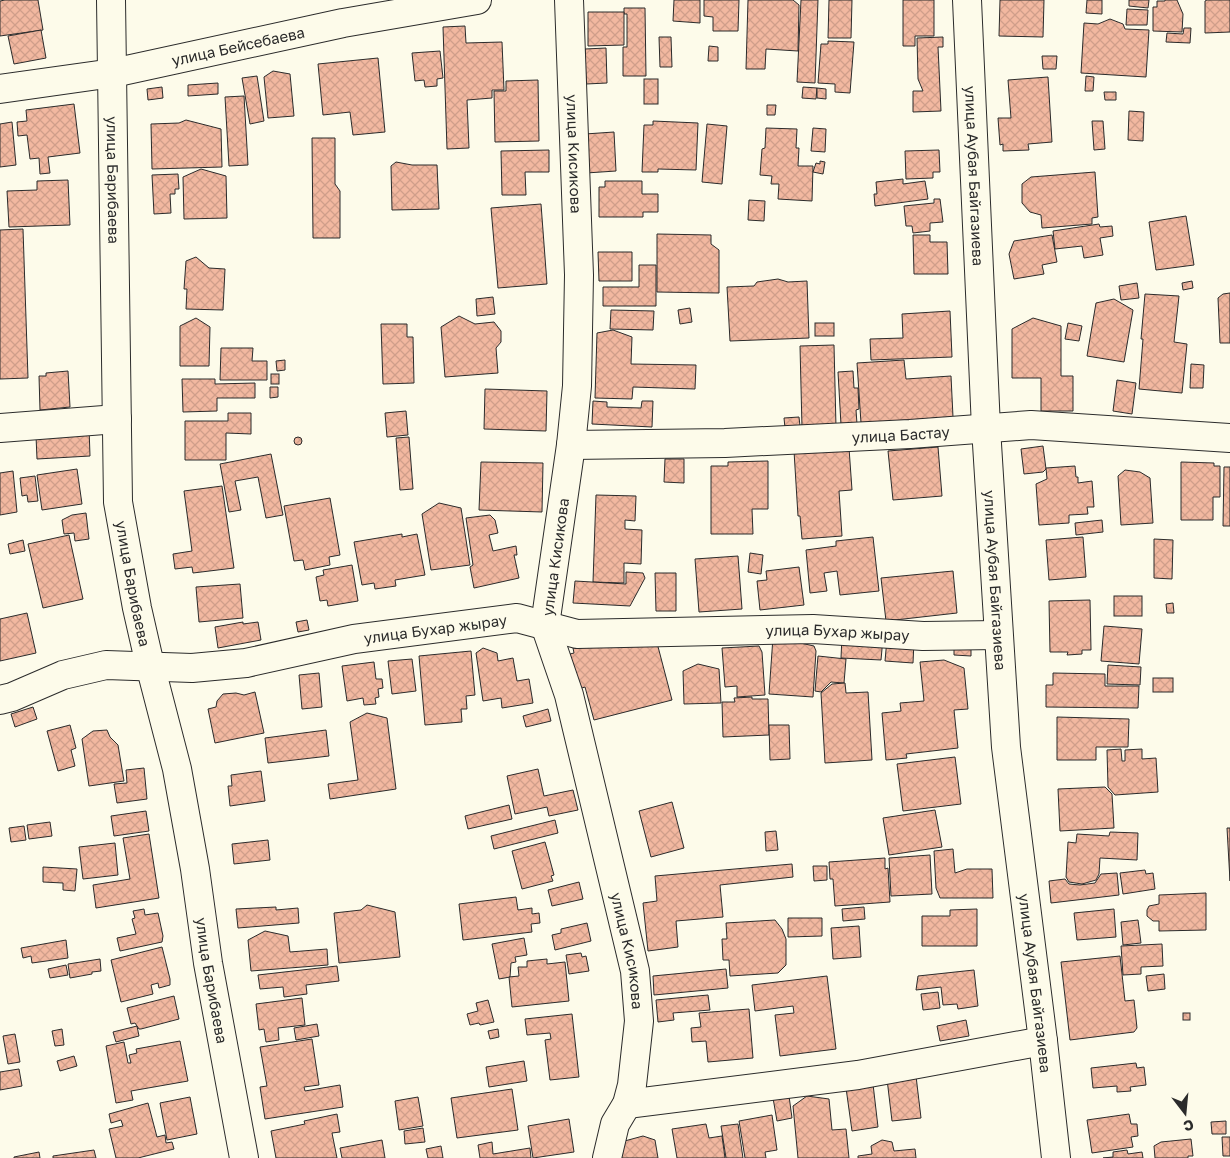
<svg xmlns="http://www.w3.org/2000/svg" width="1230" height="1158" font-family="'Golos Text',sans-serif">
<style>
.building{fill:url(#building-cross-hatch);stroke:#2b2b2b}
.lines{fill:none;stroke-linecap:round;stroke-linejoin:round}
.minor-casing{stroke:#2b2b2b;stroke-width:30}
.major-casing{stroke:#2b2b2b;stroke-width:30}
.minor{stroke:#fdfbea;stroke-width:28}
.major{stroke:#fdfbea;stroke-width:28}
.labels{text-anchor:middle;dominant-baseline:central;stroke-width:4;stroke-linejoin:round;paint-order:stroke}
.street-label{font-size:15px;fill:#2b2b2b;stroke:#fdfbea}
</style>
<defs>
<pattern id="building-cross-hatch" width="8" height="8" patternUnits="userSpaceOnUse" patternTransform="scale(1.25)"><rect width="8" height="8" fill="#f2b8a0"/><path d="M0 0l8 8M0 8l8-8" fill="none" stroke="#d09e8a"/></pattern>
</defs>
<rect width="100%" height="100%" fill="#fdfbea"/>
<g class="building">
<polygon points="5,0 38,0 43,30 0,36 0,1"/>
<polygon points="674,0 700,0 700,23 673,21"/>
<polygon points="704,0 739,0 738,31 713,31 713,17 704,16"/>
<polygon points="748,0 793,0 799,5 798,51 766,49 765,69 746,69"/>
<polygon points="801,0 818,0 815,83 797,82"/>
<polygon points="829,0 852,0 851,38 828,38"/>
<polygon points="903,0 934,0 934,36 915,36 915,46 903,46"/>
<polygon points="1000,0 1044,0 1043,37 999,36"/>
<polygon points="1087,0 1102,0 1102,14 1086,13"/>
<polygon points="1129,0 1149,0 1148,8 1129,6"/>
<polygon points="1165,0 1177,0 1183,14 1182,32 1153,31 1153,7 1157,7 1157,1 1165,1"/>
<polygon points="1207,0 1230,0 1230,32 1205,33 1205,1"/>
<polygon points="624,8 645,8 646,76 623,76 623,47 627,47 627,14 624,14"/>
<polygon points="1127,9 1148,10 1147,25 1126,25"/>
<polygon points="588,12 624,12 624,45 588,46"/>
<polygon points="1110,19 1123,24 1125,29 1149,30 1146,77 1081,73 1084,23 1098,24"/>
<polygon points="465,26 466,43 502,42 504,90 492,90 492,98 467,100 469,148 447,149 443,27"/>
<polygon points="1184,28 1191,28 1190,43 1166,42 1167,33 1183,34"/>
<polygon points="41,30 46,58 14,64 8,36"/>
<polygon points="659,37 671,37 672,67 660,67"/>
<polygon points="943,37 943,47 938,47 941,111 913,112 913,91 923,91 918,79 917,38"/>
<polygon points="828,41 854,42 850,93 835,92 835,84 818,83 821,44 828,44"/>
<polygon points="709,46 718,47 718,61 708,61"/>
<polygon points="606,48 607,83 586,84 585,49"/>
<polygon points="440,51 443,78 437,79 437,86 425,87 424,80 415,81 412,53"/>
<polygon points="1042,56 1057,56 1056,69 1043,69"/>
<polygon points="378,58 385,132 353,135 350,112 323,115 318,64"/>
<polygon points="273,71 290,74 294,116 268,118 264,77"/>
<polygon points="257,76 264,121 250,124 242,78"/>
<polygon points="1086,76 1094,77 1093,91 1085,91"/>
<polygon points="1048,77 1052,142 1028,144 1029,150 1003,151 1003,144 1000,145 998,118 1011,118 1008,80"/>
<rect x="644" y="79" width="14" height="25"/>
<polygon points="538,80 539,141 495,142 494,91 506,91 506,81"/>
<polygon points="218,83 218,94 188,96 188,85"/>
<polygon points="162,87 163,98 148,100 147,89"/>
<polygon points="803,87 817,88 816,99 802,98"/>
<polygon points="817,88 826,89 826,99 817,98"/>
<polygon points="1104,92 1116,92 1116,100 1105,100"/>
<polygon points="244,96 248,165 229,166 225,97"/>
<polygon points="74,104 80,153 48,157 50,173 40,174 39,158 30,159 27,135 18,136 17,122 27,121 26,110"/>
<polygon points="767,105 776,105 775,115 767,115"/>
<polygon points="1129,111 1144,112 1143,141 1128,140"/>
<polygon points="186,120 221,129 222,167 152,169 151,124 179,123"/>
<polygon points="653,121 698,123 696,170 658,169 658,172 642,172 644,125 653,125"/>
<polygon points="1092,121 1103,121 1105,149 1094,150"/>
<polygon points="12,122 16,165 0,167 0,124"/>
<polygon points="707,124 727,126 722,184 702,182"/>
<polygon points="766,128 797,129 796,148 799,148 798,166 813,166 812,201 778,199 779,184 771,184 772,176 760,175 762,149 765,148"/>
<polygon points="813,128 826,129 825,152 811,151"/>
<polygon points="614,132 616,171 586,173 585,134"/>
<polygon points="312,138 335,138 335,184 340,191 340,238 313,238"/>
<polygon points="549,150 549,172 525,172 526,195 502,195 501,151"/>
<polygon points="939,150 940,172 933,172 933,178 906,179 905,151"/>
<polygon points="820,161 825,162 823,174 813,172 816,163 820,164"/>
<polygon points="396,162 412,165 437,165 439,209 392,210 391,166"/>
<polygon points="201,169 226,176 227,218 184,219 183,177"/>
<polygon points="1095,172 1098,217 1092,218 1092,224 1042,228 1041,215 1030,212 1022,203 1022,184 1031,177"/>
<polygon points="178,174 179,189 175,189 175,194 170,194 171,213 154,214 152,175"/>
<polygon points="903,179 903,184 925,181 928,199 875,206 874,194 877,194 876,182"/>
<polygon points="68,180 70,225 9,227 7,191 37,190 37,181"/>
<polygon points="605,181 642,181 642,194 658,194 658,212 643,212 643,217 599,217 599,187 605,187"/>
<polygon points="934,199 940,199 943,222 930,223 930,231 913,233 912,226 906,226 904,206 934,203"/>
<polygon points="749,200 765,201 764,221 748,220"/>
<polygon points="541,204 547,284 498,288 491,208"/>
<polygon points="1186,216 1194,265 1156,270 1149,222"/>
<polygon points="1099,224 1100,227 1112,226 1113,236 1100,238 1103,255 1084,258 1082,246 1055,249 1053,231"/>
<polygon points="23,229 28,378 0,379 0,230"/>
<polygon points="657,234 711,235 711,244 719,250 719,293 657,292"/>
<polygon points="913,235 930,235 930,242 947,242 948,274 914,274"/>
<polygon points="1052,235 1057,262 1042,265 1044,274 1014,279 1009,254 1014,241"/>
<polygon points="598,252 632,252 632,281 599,281"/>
<polygon points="196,257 209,268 225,269 223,310 186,309 187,289 184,289 186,261"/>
<polygon points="639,265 656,265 656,306 603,306 603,287 639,287"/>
<polygon points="778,279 788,282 807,281 809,338 730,341 727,287 754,286 757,282"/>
<polygon points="1192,281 1193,288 1183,290 1182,283"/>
<polygon points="1137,283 1139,298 1121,300 1119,286"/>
<polygon points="1230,293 1230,343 1220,343 1218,298 1223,294"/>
<polygon points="1145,294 1179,296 1174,342 1187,344 1182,393 1139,389 1143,339 1141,339"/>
<polygon points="493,297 495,314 477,316 476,299"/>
<polygon points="1114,299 1133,310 1124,362 1087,356 1096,303"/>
<polygon points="690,308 692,322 680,324 678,310"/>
<polygon points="611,310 654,311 653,330 610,329"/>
<polygon points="950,311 952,357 871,360 870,339 903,338 902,314"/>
<polygon points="459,316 475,324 494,322 501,331 501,342 496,348 498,373 445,377 441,327"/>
<polygon points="196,318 210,327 209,366 180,366 180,326"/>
<polygon points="1033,318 1061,326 1061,376 1073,376 1073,411 1041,411 1041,378 1012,378 1012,329"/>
<rect x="815" y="323" width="19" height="13"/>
<polygon points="1068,323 1082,326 1079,341 1065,339"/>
<polygon points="381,324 407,324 407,337 413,337 414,383 383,384"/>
<polygon points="613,330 632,337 631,364 696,365 695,389 633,387 632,399 595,398 597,333"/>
<polygon points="834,345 836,427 802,428 800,346"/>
<polygon points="221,348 253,348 252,361 267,361 267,380 220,380"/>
<polygon points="285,360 285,370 277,371 276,361"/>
<polygon points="904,360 906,379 951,376 953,417 861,423 857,363"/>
<polygon points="1191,364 1204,365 1203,388 1190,388"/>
<polygon points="68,371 70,407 40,410 39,376 46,376 46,373"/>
<polygon points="853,371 854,388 858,388 859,409 856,410 857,424 841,425 838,372"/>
<rect x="271" y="374" width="8" height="10"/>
<polygon points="182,379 215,379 215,384 255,383 255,398 217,398 217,411 183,412"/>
<polygon points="1117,380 1136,383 1132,414 1113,411"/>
<polygon points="270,387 278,387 278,397 270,398"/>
<polygon points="485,389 547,391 546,431 484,429"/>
<polygon points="593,401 607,402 607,407 641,408 642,401 653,401 652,427 592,424"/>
<polygon points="406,411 408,435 387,437 385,413"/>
<polygon points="228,413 251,413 251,434 226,433 226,460 185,460 185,421 228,421"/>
<polygon points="799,417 800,426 785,428 784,418"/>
<polygon points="89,427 90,456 37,459 36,436"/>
<circle cx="298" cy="441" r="4"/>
<polygon points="409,437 413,489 400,490 396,438"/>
<polygon points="1043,446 1046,469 1043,472 1024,474 1021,449"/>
<polygon points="938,447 942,496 893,500 888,451"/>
<polygon points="849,448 852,490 839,491 842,536 802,539 800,516 798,516 794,451"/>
<polygon points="271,454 283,515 266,518 258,477 235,481 241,510 229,512 220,464"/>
<polygon points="665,459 684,459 684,483 664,482"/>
<polygon points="768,461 768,509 752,509 753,534 711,534 711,466 728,466 728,462"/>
<polygon points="481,462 543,463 542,512 479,510"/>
<polygon points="1181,462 1214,463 1214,466 1220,466 1220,497 1213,497 1213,520 1181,520"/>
<polygon points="1075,466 1076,477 1078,477 1078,483 1092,481 1094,507 1087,507 1088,514 1069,515 1069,523 1039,525 1036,484 1047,479 1046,468"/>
<polygon points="1224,467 1230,467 1230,526 1223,526"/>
<polygon points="77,469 82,504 42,510 37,475"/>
<polygon points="1125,470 1140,472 1150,478 1153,523 1121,525 1118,476"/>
<polygon points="13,471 17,512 0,515 0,473"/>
<polygon points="35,476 38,501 28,502 27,495 22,496 20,478"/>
<polygon points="222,486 234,568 193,573 192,567 175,569 173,554 192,551 184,491"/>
<polygon points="596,495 636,496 635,521 625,520 625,529 642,530 641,564 624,563 624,583 593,582"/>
<polygon points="330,498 340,555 329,557 330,565 305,570 303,560 294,561 284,506"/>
<polygon points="439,503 461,508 470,565 431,570 422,514"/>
<polygon points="86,513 89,539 75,541 74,533 64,534 62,520 72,515"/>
<polygon points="490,515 495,520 498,533 489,535 493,551 516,546 517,555 514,555 519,578 474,588 470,567 473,565 466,518"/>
<polygon points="1102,520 1103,532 1076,535 1075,523"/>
<polygon points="402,534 402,537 417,534 425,575 395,580 396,586 375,589 374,583 362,585 354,542"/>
<polygon points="69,535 83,599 43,608 28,544"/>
<polygon points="873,537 879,591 840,595 837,571 824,573 827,591 810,593 806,550 836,546 836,541"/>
<polygon points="1083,537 1086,577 1049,580 1046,540"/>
<polygon points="1154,539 1173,540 1172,579 1154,578"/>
<polygon points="23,540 25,551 10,554 8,544"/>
<polygon points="750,553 763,555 761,574 748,572"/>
<polygon points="738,556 742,609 699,612 695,559"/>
<polygon points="352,565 358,601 328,606 327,600 320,601 316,577 324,575 323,570"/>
<polygon points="799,567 804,605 760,610 757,581 767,580 766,571"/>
<polygon points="953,571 957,613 886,621 881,578"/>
<polygon points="626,572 643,573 645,578 630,606 573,603 575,581 626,584"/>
<polygon points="655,573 676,573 676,611 656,611"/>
<polygon points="240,584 243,618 199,622 196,587"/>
<rect x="1114" y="596" width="28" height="20"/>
<polygon points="1090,600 1091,650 1082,650 1082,654 1067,655 1068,652 1050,652 1049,601"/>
<polygon points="1173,603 1174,613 1167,613 1166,604"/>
<polygon points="27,613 36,653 0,661 0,619"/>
<polygon points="307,620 309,630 298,632 296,622"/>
<polygon points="243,622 243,624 258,622 261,640 218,648 215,627"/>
<polygon points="1104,626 1142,629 1139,664 1101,661"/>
<polygon points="623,635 656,639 672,700 594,720 585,687 579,689 570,654 574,653 573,648"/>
<polygon points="842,636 883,638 881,660 841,658"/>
<polygon points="773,637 814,646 816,651 813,697 769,694"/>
<polygon points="887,639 914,641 913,663 885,661"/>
<polygon points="759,646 762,652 765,695 737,697 737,686 725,687 722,648"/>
<polygon points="954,647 971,648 971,656 954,655"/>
<polygon points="483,648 497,653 498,661 513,658 517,681 529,679 533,703 502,708 501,698 483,701 476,653"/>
<polygon points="471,651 475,695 466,696 467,709 461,709 462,722 425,725 419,656"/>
<polygon points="818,656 846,659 844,683 831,682 821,692 815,691"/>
<polygon points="412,659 416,691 392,694 388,661"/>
<polygon points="944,660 964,668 968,709 954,710 958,748 906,754 907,758 886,760 882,713 901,711 900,703 924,701 920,662"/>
<polygon points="374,662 376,679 382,679 383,688 378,689 379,697 375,698 376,704 364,705 363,698 347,701 342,666"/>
<polygon points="698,664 719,669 721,703 684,704 683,671"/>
<polygon points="1108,665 1141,667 1140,685 1107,684"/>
<polygon points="319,673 322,707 302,709 299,675"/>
<polygon points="1053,673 1105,674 1105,686 1139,686 1138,708 1046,707 1046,685 1053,685"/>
<rect x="1153" y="678" width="20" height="14"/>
<polygon points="845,683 846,693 868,692 872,760 825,763 821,693 832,684"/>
<polygon points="255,692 264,733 215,743 208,709 216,707 217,701 223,694 236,693 244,695"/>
<polygon points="752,697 752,699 768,699 769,735 723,737 722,702 735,702 734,698"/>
<polygon points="33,707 37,719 15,727 11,714"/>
<polygon points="548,709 551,721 526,727 523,716"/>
<polygon points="367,713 387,718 396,789 330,799 328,784 358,780 350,722"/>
<polygon points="1057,717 1129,719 1128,747 1096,747 1096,760 1057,760"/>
<polygon points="70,725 76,748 71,750 75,766 58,771 47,731"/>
<polygon points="769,725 789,725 790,759 770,760"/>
<polygon points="107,730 110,737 118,745 124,781 89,786 82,739 93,731"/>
<polygon points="326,730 329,756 268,763 265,738"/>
<polygon points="1121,749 1122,761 1125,761 1125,750 1142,749 1142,759 1156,758 1158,792 1115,795 1108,787 1107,750"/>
<polygon points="955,757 961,804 903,811 897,764"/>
<polygon points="144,768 147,799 117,803 114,784 127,783 126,770"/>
<polygon points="538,769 544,796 573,790 578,810 549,816 547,807 515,814 507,776"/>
<polygon points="261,771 265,801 230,806 228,786 232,786 231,775"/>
<polygon points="1105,787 1112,794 1114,828 1060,831 1058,789"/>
<polygon points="672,802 684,848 651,857 639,811"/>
<polygon points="509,805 512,819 468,829 465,816"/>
<polygon points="935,810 942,847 889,855 883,818"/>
<polygon points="146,811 149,831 114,836 111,816"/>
<polygon points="555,820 558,833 494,849 491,836"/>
<polygon points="50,822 52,836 29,839 27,825"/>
<polygon points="24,826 26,840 11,842 9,828"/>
<polygon points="1227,828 1230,828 1230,881"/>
<polygon points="776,831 778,850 766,851 765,832"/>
<polygon points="1110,832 1138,833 1137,860 1100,858 1099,874 1096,880 1082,884 1069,882 1066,877 1068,842 1076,843 1077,834 1109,836"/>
<polygon points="149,834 159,898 96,908 93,885 130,879 123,838"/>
<polygon points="268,840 270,860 234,864 232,844"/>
<polygon points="545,842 554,875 551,876 553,881 522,889 512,851"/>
<polygon points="115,843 118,875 83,879 79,847"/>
<polygon points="953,849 955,873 967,869 992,869 993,898 940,898 936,888 934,851"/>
<polygon points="930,855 932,894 891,896 889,858"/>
<polygon points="885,858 885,869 888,868 890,902 835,906 833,879 830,879 829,862"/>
<polygon points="792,864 793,877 720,885 723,917 676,921 678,947 648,951 643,903 657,901 655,876"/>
<polygon points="813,866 827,866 827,880 814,881"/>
<polygon points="43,867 77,869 75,891 63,890 63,883 43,882"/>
<polygon points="1145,870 1146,874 1153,873 1155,889 1123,894 1120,873"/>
<polygon points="1117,873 1119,895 1051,903 1049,881 1065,879 1069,884 1080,885 1095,883 1101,874"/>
<polygon points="579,882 583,899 552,906 548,890"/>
<polygon points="1206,893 1206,930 1159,931 1159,921 1153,921 1147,916 1147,910 1149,906 1159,904 1159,895"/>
<polygon points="516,897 518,910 532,908 532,914 539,913 540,923 531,924 532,932 463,940 459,904"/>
<polygon points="367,905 395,912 400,957 339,963 334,913 361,910"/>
<polygon points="276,907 276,910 298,908 299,923 238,928 236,909"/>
<polygon points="864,907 865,919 843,921 842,909"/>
<polygon points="144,909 145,915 158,913 163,936 162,942 120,951 117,938 136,934 132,919 135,918 133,911"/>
<polygon points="977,909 977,946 922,946 922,916 950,916 950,910"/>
<polygon points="1114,909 1116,937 1077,940 1074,913"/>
<polygon points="788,918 822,918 822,936 788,937"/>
<polygon points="775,920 782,929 786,939 786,965 778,973 730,976 729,960 723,960 722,939 727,939 726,923"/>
<polygon points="1138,920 1141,943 1123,945 1121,922"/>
<polygon points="587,923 591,941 555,950 552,935 561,933 561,929"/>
<polygon points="859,926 861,957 833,959 831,928"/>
<polygon points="265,931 288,936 290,952 327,949 328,965 251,971 248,940"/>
<polygon points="524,938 527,955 515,957 516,962 511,963 510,977 499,979 492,944"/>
<polygon points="66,940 68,958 32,963 31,956 23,958 21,948"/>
<polygon points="1162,944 1163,966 1141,967 1141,974 1123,975 1121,946"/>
<polygon points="162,947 170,979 170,985 159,988 158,983 151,985 153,994 121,1002 111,960"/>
<polygon points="581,953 582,957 586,956 589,971 569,974 566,955"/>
<polygon points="1120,956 1125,1001 1134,1000 1137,1028 1134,1032 1070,1040 1061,962"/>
<polygon points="100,959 101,971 92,972 92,974 70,978 68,964"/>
<polygon points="547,959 547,964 565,962 569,1001 512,1007 509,977 519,976 518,967 527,967 527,961"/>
<polygon points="66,965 68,975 50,978 48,969"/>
<polygon points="337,966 339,981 306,985 307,994 284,997 283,987 260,989 258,975"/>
<polygon points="726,969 728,988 654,995 653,976"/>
<polygon points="974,970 978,1006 958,1009 957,1004 943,1005 941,987 916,990 918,976"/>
<polygon points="1164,974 1165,989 1148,991 1146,976"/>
<polygon points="827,976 836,1049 780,1056 775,1015 794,1013 793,1006 755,1011 752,985"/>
<polygon points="938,992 940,1008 923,1010 921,994"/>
<polygon points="708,995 710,1010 673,1013 674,1020 658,1022 656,1000"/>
<polygon points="174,996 179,1019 141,1029 139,1029 135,1023 131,1024 127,1008"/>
<polygon points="302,998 305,1025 278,1028 279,1040 266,1042 264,1029 259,1030 256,1004"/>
<polygon points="488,1000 494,1022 480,1025 479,1023 470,1025 467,1014 478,1011 476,1003"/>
<polygon points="749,1009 753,1058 708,1062 706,1041 692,1042 691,1028 701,1027 699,1013"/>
<rect x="1183" y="1013" width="7" height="7"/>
<polygon points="572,1014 579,1077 550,1080 545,1040 551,1039 550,1033 527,1035 525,1019"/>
<polygon points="966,1020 969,1036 940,1041 937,1026"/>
<polygon points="317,1024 319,1036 296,1040 294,1028"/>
<polygon points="137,1026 139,1036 116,1042 113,1032"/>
<polygon points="62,1029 64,1045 55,1046 52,1031"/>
<polygon points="498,1029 499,1037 490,1039 488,1031"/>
<polygon points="15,1034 20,1062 8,1064 3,1036"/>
<polygon points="312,1039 319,1085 304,1087 305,1091 340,1085 343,1107 265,1119 260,1087 267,1086 260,1047"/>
<polygon points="180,1041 188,1081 131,1091 133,1100 116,1103 106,1046 124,1042 128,1063 131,1063 129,1055 137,1053 136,1049"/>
<polygon points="74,1056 77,1066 60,1071 57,1061"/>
<polygon points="524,1061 527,1081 489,1087 486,1067"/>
<polygon points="1136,1063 1137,1068 1144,1067 1146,1085 1130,1087 1131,1091 1117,1092 1117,1086 1093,1088 1091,1068"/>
<polygon points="19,1069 22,1086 0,1090 0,1072"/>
<polygon points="916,1076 921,1118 892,1121 887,1079"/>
<polygon points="873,1084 878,1127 852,1131 846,1088"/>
<polygon points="512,1089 518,1130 457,1138 451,1098"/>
<polygon points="789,1096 792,1118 777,1121 773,1098"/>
<polygon points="807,1096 829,1099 832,1130 846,1129 849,1158 798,1158 793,1106"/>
<polygon points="190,1097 197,1134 167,1140 160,1103"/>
<polygon points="418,1097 423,1126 399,1130 395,1101"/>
<polygon points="148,1103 157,1137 165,1135 166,1143 172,1142 174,1149 138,1158 116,1158 109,1129 123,1126 121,1120 111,1123 109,1114"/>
<polygon points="337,1114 340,1132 332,1133 337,1158 276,1158 271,1131 305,1124 304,1121"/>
<polygon points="1129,1114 1131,1124 1137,1124 1138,1136 1131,1137 1133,1147 1092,1153 1087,1120"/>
<polygon points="772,1115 777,1150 765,1152 766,1158 745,1158 739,1121"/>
<polygon points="569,1119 574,1152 533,1158 528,1126"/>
<polygon points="1226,1121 1226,1134 1212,1134 1211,1122"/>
<polygon points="706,1124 709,1138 722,1136 725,1158 677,1158 672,1129"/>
<polygon points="738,1124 743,1158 726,1158 721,1126"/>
<polygon points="423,1128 425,1142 405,1144 404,1131"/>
<polygon points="643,1136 655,1140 658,1158 619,1158 621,1142"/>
<polygon points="1222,1137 1230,1137 1230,1156 1223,1156"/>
<polygon points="1191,1139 1193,1156 1188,1156 1188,1158 1155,1158 1154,1146 1161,1142"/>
<polygon points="382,1140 385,1158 342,1158 340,1148"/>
<polygon points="882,1140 892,1142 894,1151 915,1149 916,1158 858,1158 858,1156 872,1154 871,1146"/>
<polygon points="492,1142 493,1154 530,1148 531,1158 480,1158 478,1145"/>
<polygon points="441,1146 443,1158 428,1158 426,1149"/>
<polygon points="94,1150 96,1158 53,1158 53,1156"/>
<polygon points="1127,1150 1128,1154 1142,1152 1143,1158 1103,1158 1113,1157 1113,1152"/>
<polygon points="39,1152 40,1158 14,1158 14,1157"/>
</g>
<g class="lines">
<defs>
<g id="minor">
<path id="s1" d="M111 0 118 502 137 608 150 665 177 769 195 869 208 963 244 1158"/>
<path id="s2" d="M569 0 579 275 577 386 571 445 545 625 569 695 635 971 639 1021 632 1085 627 1104 615 1124 607 1158"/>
<path id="s3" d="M0 89 113 73 343 23 477 0"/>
<polyline points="0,428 117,419"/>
<path id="s4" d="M571 445 725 443 910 434 1031 425 1230 438"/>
<path id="s5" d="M0 700 12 697 63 675 106 665 192 668 246 663 354 639 517 618 577 634 813 629 923 636 998 635"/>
<polyline points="627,1104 858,1075 1043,1041"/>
</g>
<g id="major">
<path id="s6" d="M967 0 986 428 1006 747 1043 1041 1056 1158"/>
</g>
</defs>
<use href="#minor" class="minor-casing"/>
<use href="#major" class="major-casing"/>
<use href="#minor" class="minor"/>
<use href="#major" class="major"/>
</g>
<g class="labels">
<g class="street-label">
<text stroke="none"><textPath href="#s3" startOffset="242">улица Бейсебаева</textPath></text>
<text stroke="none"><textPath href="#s2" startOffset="154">улица Кисикова</textPath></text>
<text stroke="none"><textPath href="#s6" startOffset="176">улица Аубая Байгазиева</textPath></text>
<text stroke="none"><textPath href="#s1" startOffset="180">улица Барибаева</textPath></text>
<text stroke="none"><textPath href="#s4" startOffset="330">улица Бастау</textPath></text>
<text transform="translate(555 557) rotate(-82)">улица Кисикова</text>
<text stroke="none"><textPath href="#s6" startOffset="581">улица Аубая Байгазиева</textPath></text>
<text stroke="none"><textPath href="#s1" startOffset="585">улица Барибаева</textPath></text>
<text stroke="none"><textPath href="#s5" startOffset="445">улица Бухар жырау</textPath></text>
<text stroke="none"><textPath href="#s5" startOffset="850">улица Бухар жырау</textPath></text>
<text stroke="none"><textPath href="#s2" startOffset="964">улица Кисикова</textPath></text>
<text stroke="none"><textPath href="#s1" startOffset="990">улица Барибаева</textPath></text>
<text stroke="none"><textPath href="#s6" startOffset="986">улица Аубая Байгазиева</textPath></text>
</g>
</g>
<g transform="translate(1185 1113) rotate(164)" stroke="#fdfbea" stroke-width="4" paint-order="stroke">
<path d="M0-4L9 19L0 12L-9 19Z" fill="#2b2b2b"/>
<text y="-8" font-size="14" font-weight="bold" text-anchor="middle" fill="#2b2b2b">С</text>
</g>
</svg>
